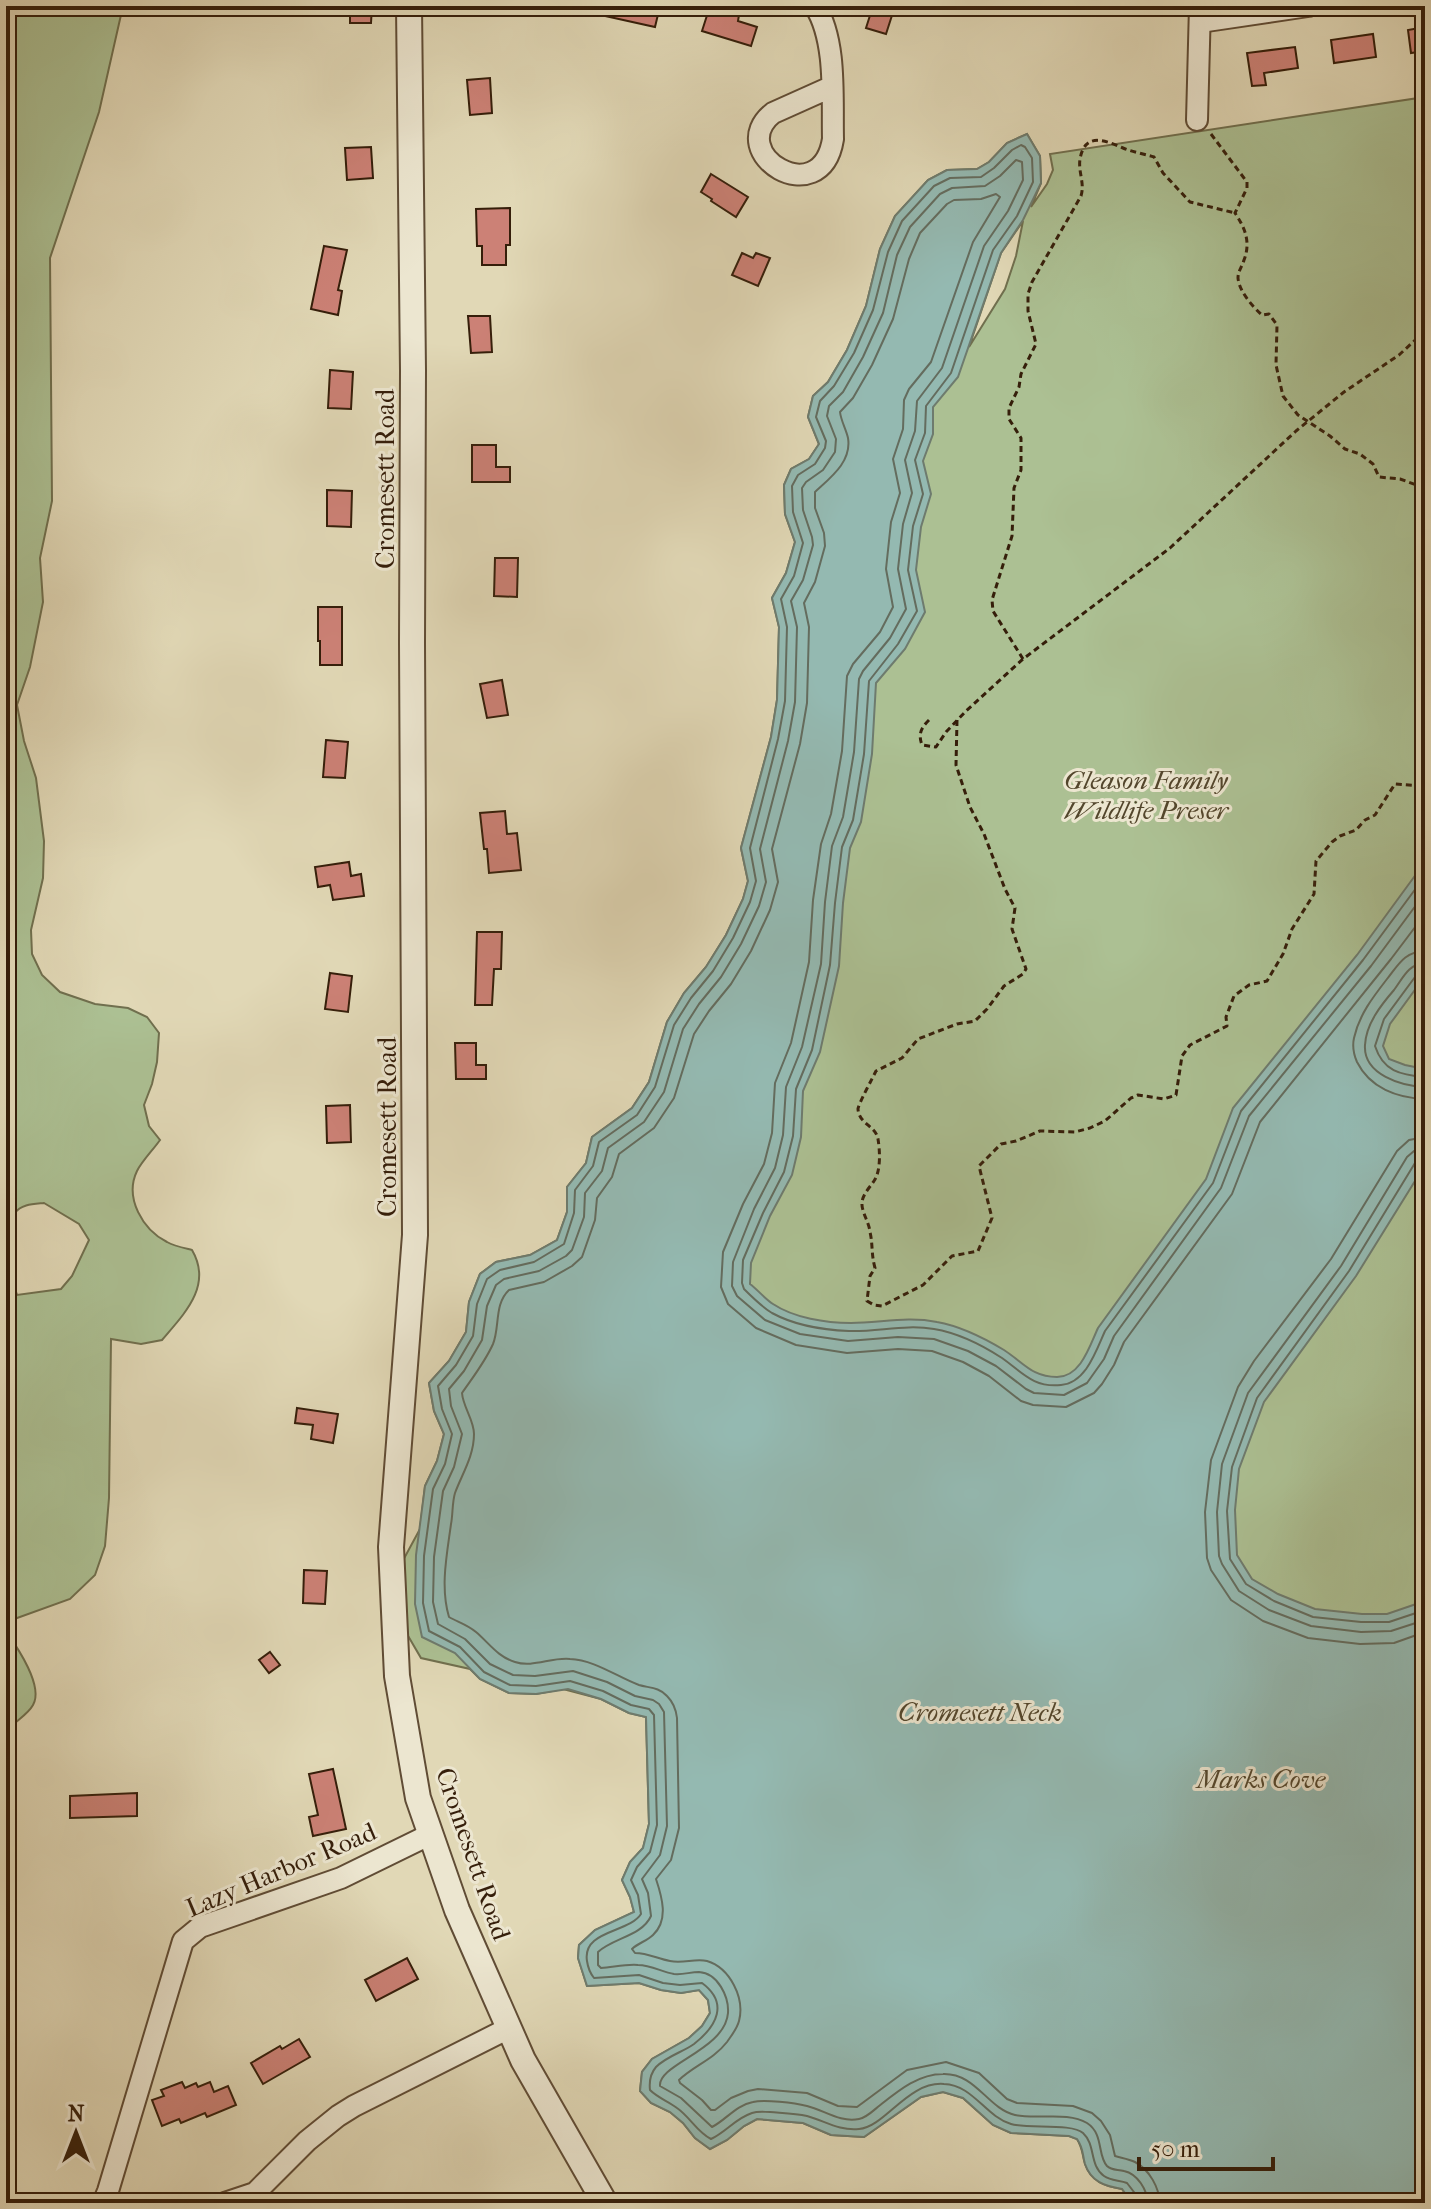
<svg xmlns="http://www.w3.org/2000/svg" width="1431" height="2209" font-family="'IM FELL French Canon',serif">
<style>
.green{fill:#acc093;stroke:#706f4e;stroke-width:2;fill-rule:evenodd}
.water{fill:#94b9b1;stroke:#6e7b6e;stroke-width:2}
.lines{fill:none;stroke-linecap:round;stroke-linejoin:round}
.shore{stroke:#646c5e;stroke-width:2}
.building{fill:#cc8176;stroke:#351e0a;stroke-width:2}
.minor-casing{stroke:#604c35;stroke-width:24}
.tertiary-casing{stroke:#604c35;stroke-width:28}
.path{stroke:#351e0a;stroke-width:3;stroke-dasharray:6 4;stroke-linecap:butt}
.minor{stroke:#ece6d0;stroke-width:20}
.tertiary{stroke:#ece6d0;stroke-width:24}
.labels{text-anchor:middle;dominant-baseline:central;stroke-width:6;stroke-linejoin:round;paint-order:stroke}
.street-label{font-size:26px;fill:#351e0a;stroke:#ece6d0}
.park-label{font-size:26px;font-style:italic;fill:#53462c;stroke:#ece6d0}
</style>
<rect width="100%" height="100%" fill="#e1d8b6"/>
<filter id="stains"><feTurbulence type="fractalNoise" baseFrequency=".0025" numOctaves="4"/><feColorMatrix values="0 0 0 0 .2 0 0 0 0 .09 0 0 0 0 .02 0 0 0 .5 -.17"/></filter>
<radialGradient id="worn" r=".72"><stop offset=".6" stop-color="#630" stop-opacity="0"/><stop offset="1" stop-color="#630" stop-opacity=".3"/></radialGradient>
<g class="green">
<path d="M6 6H123L99 112 50 258 52 501 40 558 43 602 30 667 17 705 24 741 36 778 44 841 43 878 31 930 32 954 42 975 60 992 95 1004 128 1008 147 1017 159 1033 157 1062 152 1084 144 1105 149 1126 160 1140C153 1150 142 1161 137 1171 124 1198 143 1230 167 1242 174 1246 184 1248 192 1250 213 1286 184 1314 162 1340L141 1344 111 1339 109 1498 105 1546 95 1575 70 1599 6 1622ZM44 1203 79 1224 89 1240 72 1276 61 1289 17 1295C10 1275 1 1232 15 1213 21 1204 34 1204 44 1203Z"/>
<path d="M1425 97V2203H1132L1122 2189C1105 2186 1091 2182 1085 2164 1082 2154 1083 2149 1077 2139L1069 2136 1011 2133 993 2125 963 2098 943 2092 921 2097 864 2137 831 2135 803 2123 757 2119 744 2126 727 2140 710 2149 695 2138 683 2123 670 2112 651 2103 640 2091 642 2072 652 2059 689 2038 702 2026 710 2013 708 2000 699 1990 681 1993 661 1990 639 1983 587 1986 578 1958 579 1945 595 1930 634 1912 630 1897 622 1880 630 1862 643 1848 649 1824 646 1717 629 1713 601 1699 563 1689 536 1694 509 1693 480 1679 470 1669 421 1658 397 1617 394 1577 420 1529 425 1486 437 1461 444 1434 434 1411 429 1383 449 1361 466 1332 469 1302 480 1274 496 1262 530 1255 557 1240 567 1212V1187L586 1163 592 1137 632 1108 649 1082 667 1022 684 993 706 967 726 935 743 899 748 881 741 848 771 737 777 700 779 627 772 598 786 573 795 542 785 514 784 485 791 469 809 459 819 444 808 417 813 396 828 382 847 350 866 306 880 249 895 216 928 180 947 170 977 169 989 162 1007 143 1027 134 1040 156 1041 183 1031 207 1047 184 1053 170 1050 154ZM1023 221 1016 256 1005 289 969 347 1001 253Z"/>
<path d="M6 1631C17 1647 44 1686 33 1705 27 1716 13 1722 6 1732Z"/>
</g>
<path class="water" d="M1027 134 1040 156 1041 183 1023 220 1001 253 958 377 933 407V434L923 461 931 494 921 527 916 570 925 612 905 649 876 683 872 754 861 822 850 848 843 903 839 966 820 1052 803 1091 801 1137 792 1175 770 1216 751 1263 750 1284C758 1290 765 1299 773 1304 794 1318 826 1323 851 1323 880 1323 907 1316 937 1322 960 1326 984 1338 1004 1350 1024 1363 1032 1377 1057 1377 1081 1377 1090 1345 1098 1328L1206 1179 1233 1108 1357 955 1425 862V976L1390 1024 1383 1046 1389 1059 1405 1065 1425 1069V1160L1415 1181 1356 1276 1264 1402 1239 1469 1235 1510 1237 1555 1252 1579 1278 1594 1315 1609 1362 1614H1387L1425 1601V2203H1132L1122 2189C1105 2186 1091 2182 1085 2164 1082 2154 1084 2149 1077 2139L1069 2136 1011 2133 993 2125 963 2098 943 2092 921 2097 864 2137 831 2135 803 2123 757 2119 744 2126 727 2140 710 2149 695 2138 683 2123 670 2112 651 2103 640 2091 642 2072 652 2059 689 2038 702 2026 710 2013 708 2000 699 1990 681 1993 661 1990 639 1983 587 1986 578 1958 579 1945 595 1930 634 1912 630 1897 622 1880 630 1862 643 1848 649 1824 646 1717 629 1713 601 1699 568 1689 536 1694 509 1693 480 1679 455 1653 422 1637 415 1604 416 1555 425 1486 437 1461 444 1434 434 1411 429 1383 449 1361 466 1332 469 1302 480 1274 496 1262 530 1255 557 1240 567 1212V1187L586 1163 592 1137 632 1108 649 1082 667 1022 684 993 706 967 726 935 743 899 748 881 741 848 771 737 777 700 779 627 772 598 786 573 795 542 785 514 784 485 791 469 809 459 819 444 808 417 813 396 828 382 847 350 866 306 880 249 895 216 928 180 947 170 977 169 989 162 1007 143Z"/>
<g class="lines">
<g class="shore">
<path d="M1425 951C1404 952 1399 964 1387 979 1373 997 1359 1015 1354 1038 1352 1047 1354 1055 1357 1062 1370 1088 1397 1098 1425 1099"/>
<path d="M1425 963C1408 964 1403 978 1394 990 1381 1005 1366 1024 1365 1045 1363 1075 1402 1086 1425 1087"/>
<path d="M1425 973 1415 977 1384 1019 1375 1046C1383 1071 1400 1075 1425 1077"/>
<polyline points="1425,1137 1409,1140 1397,1151 1331,1259 1254,1361 1238,1387 1211,1460 1205,1512 1207,1558 1211,1570 1231,1600 1263,1621 1308,1638 1360,1644 1394,1643 1425,1632"/>
<polyline points="1425,1149 1414,1151 1407,1157 1341,1266 1248,1393 1222,1464 1217,1512 1219,1556 1222,1564 1239,1591 1269,1610 1311,1626 1361,1632 1391,1631 1425,1620"/>
<polyline points="1425,1159 1419,1159 1415,1163 1349,1271 1257,1398 1232,1467 1227,1511 1230,1559 1246,1584 1274,1601 1313,1617 1361,1622 1389,1622 1425,1610"/>
<path d="M1138 2203 1137 2196 1127 2183C1120 2180 1111 2181 1104 2176 1089 2165 1096 2145 1083 2133 1072 2123 1028 2129 1011 2124 985 2116 973 2085 944 2084 908 2081 885 2127 859 2129 839 2131 825 2121 807 2116 795 2113 782 2113 770 2112 764 2112 758 2111 752 2113 736 2118 726 2132 711 2139 697 2132 690 2117 677 2108 668 2101 658 2098 650 2090 649 2081 650 2074 656 2067 667 2056 683 2052 694 2044 717 2026 729 2003 702 1983L680 1985 663 1983 639 1975 594 1978C590 1973 588 1968 587 1961 582 1930 629 1933 641 1914L638 1895 631 1880 637 1867 650 1852 657 1825 654 1715 649 1709 631 1705 603 1691 570 1681 536 1686 510 1685 484 1672 460 1647 429 1631 423 1603 424 1556 433 1489 445 1464 452 1434 442 1409 438 1386 456 1365 473 1336 477 1304 487 1279 500 1270 534 1262 564 1244 574 1213 575 1190 593 1166 599 1142 637 1115 655 1087 674 1025 691 998 713 971 733 938 750 902 756 881 750 848 778 739 785 701 787 627 781 599 794 576 803 543 793 512 792 486 798 475 815 464 825 448 826 441 816 417 820 401 834 386 854 353 873 310 888 252 902 221 934 186 950 178 981 177 994 168 1012 150 1021 145 1025 147 1032 158 1033 182 1017 216 993 250 951 373 926 406 925 433 915 460 923 494 913 526 908 570 917 611 898 644 869 681 864 754 853 820 842 847 835 903 830 965 812 1050 796 1089 793 1136 784 1172 763 1213 743 1260 742 1283 744 1289C752 1297 762 1307 772 1313 794 1325 824 1330 849 1331 878 1332 905 1324 934 1329 958 1333 982 1345 1002 1358 1022 1372 1033 1388 1061 1385 1086 1383 1096 1351 1105 1331L1213 1183 1241 1111 1363 960 1425 876"/>
<path d="M1148 2203C1147 2190 1138 2174 1124 2171 1118 2169 1112 2171 1107 2166 1097 2155 1104 2134 1087 2123 1067 2111 1037 2120 1015 2115 987 2108 976 2073 943 2074 918 2074 898 2091 879 2106 874 2110 866 2118 859 2119 840 2123 824 2110 807 2106 795 2103 764 2099 753 2102 736 2105 726 2120 712 2127L681 2098 660 2086C658 2064 725 2050 728 2013 729 1997 718 1973 699 1972 690 1972 683 1975 674 1974 662 1972 651 1965 638 1965 626 1964 614 1967 601 1968L598 1965V1952C613 1938 642 1936 651 1916L648 1893 642 1879 660 1855 667 1826 664 1712 659 1704 653 1700 635 1696 607 1682 573 1671 535 1676 513 1675 490 1664 465 1639 438 1624 433 1602 434 1557 443 1491 454 1467 462 1434 451 1406 449 1389 464 1371 482 1340 487 1306 496 1285 504 1279 539 1271 566 1256 572 1250 584 1217 585 1193 602 1171 608 1148 644 1122 664 1092 683 1029 699 1004 721 977 741 944 759 906 766 882 760 849 788 741 795 702 797 627 791 601 803 580 813 545 812 537 803 510 802 488 806 482 823 470 835 452 836 439 827 416 829 406 843 392 863 357 883 313 897 255 910 227 940 194 952 188 985 186 1000 176 1016 160 1022 162 1023 180 1008 211 984 246 942 368 917 401 915 431 905 460 912 493 903 524 898 569 906 609 890 638 863 671 859 679 854 752 843 817 832 846 825 902 821 964 802 1047 786 1087 783 1135 775 1168 754 1209 733 1262 732 1286 737 1296 765 1320 800 1334 848 1341 898 1337 934 1339 968 1351 996 1366 1026 1389 1034 1393 1064 1395 1087 1383 1104 1359 1114 1336 1221 1188 1249 1116 1371 966 1425 893"/>
<path d="M1160 2203C1159 2188 1150 2170 1135 2162 1129 2159 1122 2158 1115 2156L1110 2135 1101 2121 1092 2113 1073 2106 1017 2103 1007 2099 979 2073 946 2062 907 2070 857 2107 838 2106 807 2093 758 2089 748 2091 731 2098 715 2110H711L702 2100 680 2083 679 2080C693 2066 713 2060 727 2042 731 2036 737 2029 739 2021 745 1998 730 1968 707 1961 695 1958 683 1964 670 1961 658 1959 648 1953 635 1953L632 1949C638 1943 647 1941 653 1935 669 1920 662 1897 656 1879L671 1860 679 1828 677 1718C676 1709 673 1702 667 1696 659 1687 649 1688 639 1685 617 1677 595 1660 570 1659 551 1657 533 1668 515 1662 498 1657 489 1643 476 1632 468 1625 458 1622 449 1617 440 1587 447 1554 451 1524 453 1514 452 1503 455 1493 462 1474 474 1456 474 1434 474 1420 463 1407 462 1393 473 1377 485 1362 493 1344 500 1327 494 1304 509 1290L544 1282 572 1266 582 1257 595 1220 597 1198 612 1177 619 1154 654 1128 674 1098 694 1034 709 1011 731 984 751 951 770 910 778 882 772 849 800 744 807 703 809 627 804 603 815 582 825 546 824 533 815 508V492C830 478 852 462 848 438 846 429 841 421 840 412L853 398 872 365 893 319 909 259 920 233 947 204 954 200 981 199 996 194 1000 197 973 242 931 362 909 389 904 400 903 429 893 459 900 493 891 522 886 569 893 607 880 632 853 664 847 676 842 751 831 814 821 844 813 900 809 962 791 1043 775 1083 772 1133 764 1164 743 1204 723 1252 721 1287 728 1304 756 1328 796 1345 847 1353 898 1349 932 1351 963 1362 989 1376 1021 1401 1033 1405 1066 1407 1094 1393 1102 1384 1114 1365 1124 1342 1232 1194 1260 1122 1391 959 1425 914"/>
</g>
</g>
<g class="building">
<polygon points="350,6 372,6 371,23 350,23"/>
<polygon points="588,6 660,6 655,27 587,12"/>
<polygon points="710,6 739,15 738,21 757,27 751,46 702,31"/>
<polygon points="873,6 895,6 886,34 866,28"/>
<polygon points="1425,27 1425,51 1411,53 1408,30"/>
<polygon points="1373,34 1376,57 1334,63 1331,40"/>
<polygon points="1295,47 1298,68 1264,73 1266,85 1252,86 1247,53"/>
<polygon points="490,78 492,113 470,115 467,80"/>
<polygon points="371,147 373,178 347,180 345,148"/>
<polygon points="711,174 748,197 736,217 711,201 712,199 701,192"/>
<polygon points="510,208 510,245 506,245 506,265 482,265 482,246 477,246 476,209"/>
<polygon points="324,246 347,250 338,290 342,291 338,315 311,309"/>
<polygon points="742,253 753,258 756,253 770,258 758,286 732,275"/>
<polygon points="468,316 490,316 492,352 471,353"/>
<polygon points="330,370 353,372 351,409 328,408"/>
<polygon points="472,445 496,445 496,467 510,467 510,482 472,482"/>
<polygon points="327,490 352,491 351,527 327,526"/>
<polygon points="495,558 518,558 517,597 494,596"/>
<polygon points="318,607 342,607 342,665 320,665 320,641 318,641"/>
<polygon points="502,680 508,715 487,718 480,684"/>
<polygon points="326,740 348,742 345,778 323,777"/>
<polygon points="505,811 507,834 517,833 521,870 489,873 487,849 484,849 480,813"/>
<polygon points="349,862 351,876 361,874 364,896 333,900 330,885 318,887 315,867"/>
<polygon points="477,932 502,932 501,969 494,969 492,1005 475,1005"/>
<polygon points="330,973 352,976 348,1012 325,1009"/>
<polygon points="455,1043 476,1043 476,1065 486,1065 486,1079 456,1079"/>
<polygon points="350,1105 351,1142 327,1143 326,1106"/>
<polygon points="297,1408 338,1414 333,1443 311,1439 313,1425 295,1423"/>
<polygon points="304,1570 327,1571 325,1604 303,1603"/>
<polygon points="270,1652 280,1665 269,1673 259,1660"/>
<polygon points="333,1769 346,1829 313,1836 309,1817 318,1815 309,1774"/>
<polygon points="137,1793 137,1816 70,1818 70,1796"/>
<polygon points="407,1958 418,1979 376,2001 365,1980"/>
<polygon points="299,2039 310,2057 263,2084 251,2063 280,2046 282,2049"/>
<polygon points="182,2082 185,2088 196,2083 198,2087 210,2082 214,2092 228,2086 236,2105 207,2117 205,2113 181,2123 179,2119 162,2126 152,2100 164,2096 161,2090"/>
</g>
<g class="lines">
<defs>
<g id="minor">
<path d="M815 6C837 41 832 98 833 139 821 214 723 153 773 113L831 87"/>
<polyline points="1200,22 1308,6"/>
<polyline points="1197,120 1200,6"/>
<polyline points="103,2203 108,2191 183,1941 200,1927 341,1878 431,1834"/>
<polyline points="225,2203 255,2193 307,2141 338,2116 354,2106 509,2028"/>
</g>
<polyline id="tertiary" points="409,6 413,371 412,643 415,1235 391,1547 397,1676 418,1798 457,1910 523,2060 605,2203"/>
</defs>
<use href="#minor" class="minor-casing"/>
<use href="#tertiary" class="tertiary-casing"/>
<g class="path">
<path d="M1211 134 1247 182V188L1235 213C1245 228 1251 242 1244 260 1242 267 1238 271 1238 278 1239 291 1252 306 1262 315L1269 314 1277 325 1276 365 1283 396 1298 415 1330 436 1345 449 1360 454 1373 464 1379 477 1400 479 1425 488"/>
<polyline points="1425,625 1425,639"/>
<path d="M1023 659 993 611 992 600 1012 536 1014 488 1021 470V438L1009 419V408L1019 387 1021 374 1036 344 1028 311V294L1032 282 1081 196C1085 183 1078 172 1080 159 1085 131 1106 141 1123 148 1133 152 1144 154 1154 157L1163 173 1190 202 1235 213"/>
<path d="M929 720C921 728 918 734 922 745L936 747 946 732 966 711 1023 659 1170 548 1296 431 1344 392 1399 355 1425 331"/>
<path d="M957 720 956 765 970 807 984 834 1005 889 1015 908 1012 929 1026 969 1023 974 1004 986 987 1009 975 1021 957 1024 918 1039 902 1058 876 1071C873 1077 858 1105 858 1109 859 1124 876 1126 878 1139 880 1151 881 1171 874 1181 870 1187 863 1194 862 1202 861 1211 869 1222 870 1232 873 1245 871 1253 875 1268L870 1276 867 1301 874 1305 882 1306 923 1285 952 1256 978 1251 992 1218 979 1166 1001 1144 1016 1141 1040 1131 1075 1132 1090 1128 1105 1121 1131 1098 1138 1095 1164 1099 1176 1095 1182 1056 1190 1045 1227 1026 1226 1017 1234 996 1249 985 1267 981 1283 954 1292 929 1314 894 1316 861 1332 842 1340 836 1356 830 1365 820 1375 815 1395 784 1421 786 1425 784"/>
<path d="M1425 1338C1418 1348 1419 1357 1425 1367"/>
</g>
<use href="#minor" class="minor"/>
<use href="#tertiary" class="tertiary"/>
</g>
<g class="labels">
<g class="street-label">
<text transform="translate(385 479) rotate(-90)">Cromesett Road</text>
<text transform="translate(387 1127) rotate(-90)">Cromesett Road</text>
<text transform="translate(473 1854) rotate(71)">Cromesett Road</text>
<text transform="translate(281 1870) rotate(-23)">Lazy Harbor Road</text>
</g>
<g class="park-label">
<text x="1146" y="780">Gleason Family<tspan x="1146" dy="30">Wildlife Preser</tspan></text>
<text x="980" y="1712">Cromesett Neck</text>
<text x="1261" y="1779">Marks Cove</text>
</g>
</g>
<rect width="1431" height="2209" fill="none" stroke="#e1d8b6" stroke-width="32"/>
<rect x="8" y="8" width="1415" height="2193" fill="none" stroke="#351e0a" stroke-width="4"/>
<rect x="16" y="16" width="1399" height="2177" fill="none" stroke="#351e0a" stroke-width="2"/>
<g transform="translate(76 2133)" stroke="#ece6d0" stroke-width="6" paint-order="stroke">
<path d="M0-6L14 30L0 20L-14 30Z" fill="#351e0a"/>
<text y="-12" font-size="22" font-weight="bold" text-anchor="middle" fill="#351e0a">N</text>
</g>
<path d="M1139 2157v12h134v-12" fill="none" stroke="#351e0a" stroke-width="4"/>
<text x="1151" y="2157" font-size="24" fill="#351e0a" stroke="#ece6d0" stroke-width="6" paint-order="stroke">50 m</text>
<rect width="100%" height="100%" filter="url(#stains)"/>
<rect width="100%" height="100%" fill="url(#worn)"/>
</svg>
